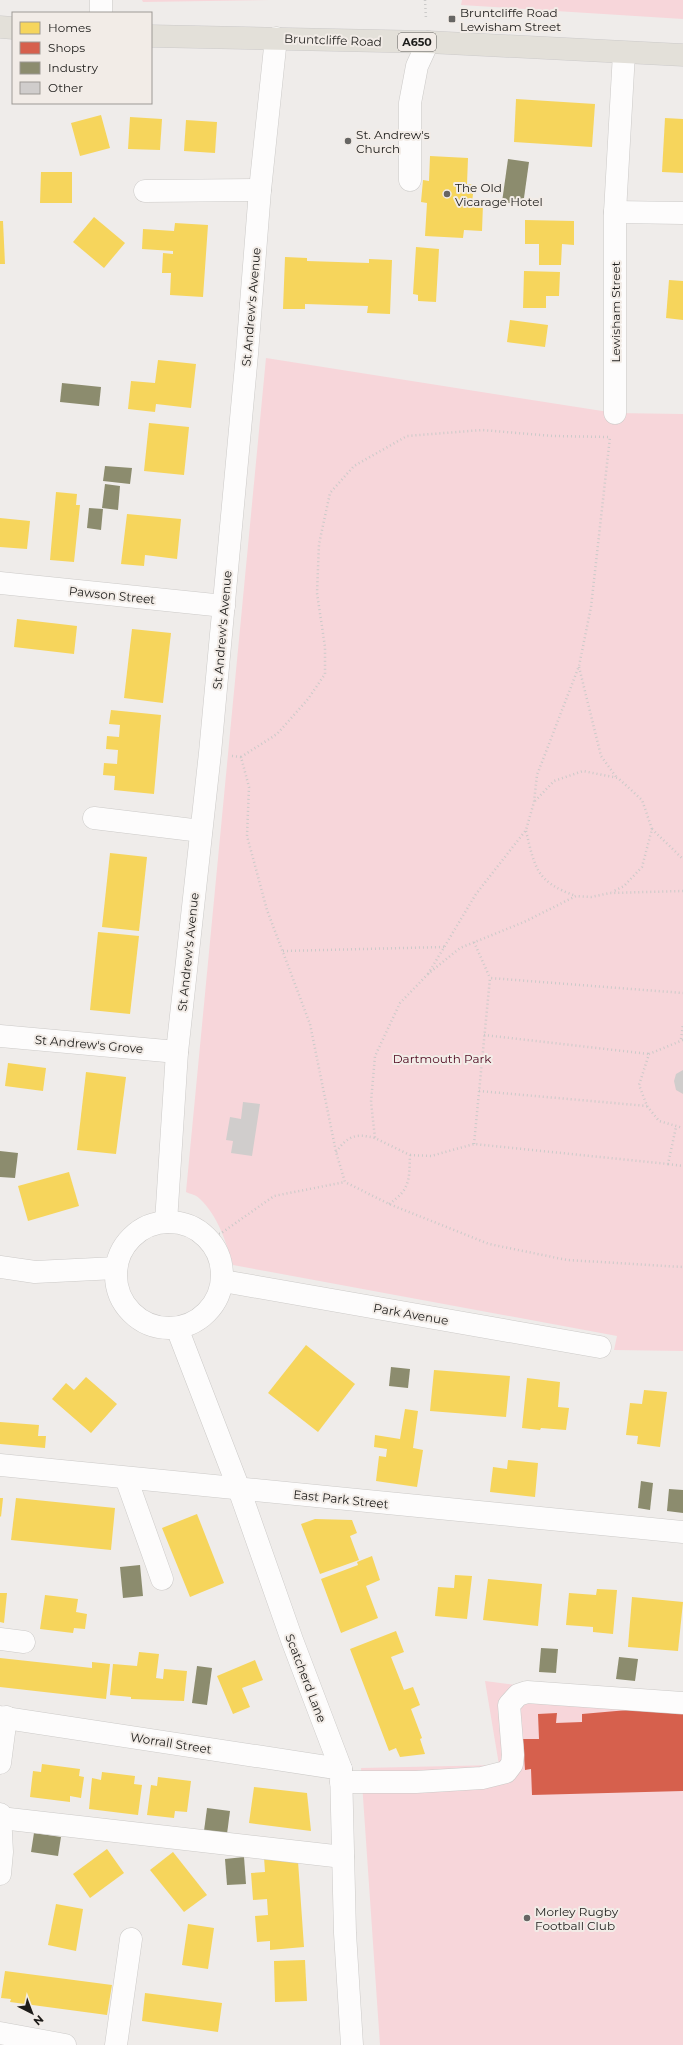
<svg xmlns="http://www.w3.org/2000/svg" width="683" height="2045" font-family="Montserrat,sans-serif">
<style>
.green{fill:#f7d6da}
.homes{fill:#f6d55c}
.shops{fill:#d6604d}
.industry{fill:#8c8c6e}
.building{fill:#d0cdcc}
.lines{fill:none;stroke-linecap:round;stroke-linejoin:round}
.minor-casing{stroke:#cccac8;stroke-width:23}
.major-casing{stroke:#cccaca;stroke-width:23}
.path{stroke:#cbcac9;stroke-width:2.5;stroke-dasharray:1 3;stroke-linecap:butt}
.minor{stroke:#fdfcfc;stroke-width:22}
.major{stroke:#e3e0d9;stroke-width:22}
.poi-dot{fill:#666563;stroke:#f2ece7;stroke-width:1.5}
.labels{text-anchor:middle;dominant-baseline:central;stroke-width:4;stroke-linejoin:round;paint-order:stroke}
.shield{fill:#f2ece7;stroke:#5d5a58;stroke-width:1}
.shield-label{font-size:11px;font-weight:bold;fill:#1d1c1a}
.poi-label{font-size:12px;fill:#1d1c1a;stroke:#f2ece7;text-anchor:start}
.street-label{font-size:12px;fill:#1d1c1a;stroke:#f2ece7}
.park-label{font-size:12px;fill:#4e081f;stroke:#f2ece7}
</style>
<rect width="100%" height="100%" fill="#efecea"/>
<g class="green">
<polygon points="142,0 270,0 143,2"/>
<polygon points="462,0 683,0 683,19 461,5"/>
<path d="M266 358 615 413 683 414V1351L614 1350 617 1336 233 1265C226 1242 218 1216 200 1199 197 1195 190 1194 186 1192Z"/>
<polygon points="485,1681 683,1706 683,2045 380,2045 361,1768 499,1765"/>
</g>
<g class="homes">
<polygon points="516,99 595,104 592,147 514,142"/>
<polygon points="101,115 110,148 80,156 71,123"/>
<polygon points="130,117 162,119 160,150 128,149"/>
<polygon points="665,118 683,119 683,173 662,172"/>
<polygon points="186,120 217,122 215,153 184,151"/>
<polygon points="430,156 468,158 467,184 474,185 472,203 483,204 482,231 464,230 463,238 425,236 427,203 421,202 423,180 429,181"/>
<polygon points="41,172 72,172 72,203 40,203"/>
<polygon points="94,217 125,243 104,268 73,242"/>
<polygon points="525,220 574,221 574,245 562,244 561,265 539,265 539,244 525,244"/>
<polygon points="0,221 3,221 5,264 0,264"/>
<polygon points="175,223 208,225 203,297 170,295 171,273 162,273 163,253 173,254 173,251 142,249 143,229 174,231"/>
<polygon points="416,247 439,249 436,302 418,301 418,295 413,294"/>
<polygon points="285,257 307,258 307,261 369,263 369,259 392,260 390,314 367,313 368,306 305,304 305,309 283,309"/>
<polygon points="524,271 560,272 559,296 546,296 546,308 523,308"/>
<polygon points="669,280 683,281 683,320 666,318"/>
<polygon points="510,320 548,325 545,347 507,342"/>
<polygon points="158,360 196,364 191,408 156,404 155,412 128,409 131,381 155,383"/>
<polygon points="149,423 189,427 184,475 144,471"/>
<polygon points="56,492 77,494 76,505 80,505 74,562 50,560"/>
<polygon points="127,514 181,519 177,559 145,555 144,566 121,564"/>
<polygon points="0,518 30,521 27,549 0,547"/>
<polygon points="17,619 77,626 74,654 14,647"/>
<polygon points="132,629 171,633 163,703 124,698"/>
<polygon points="111,710 161,715 154,794 114,790 115,776 103,775 104,763 117,764 118,750 106,749 107,736 119,737 120,725 109,724"/>
<polygon points="110,853 147,857 139,931 102,927"/>
<polygon points="98,932 139,936 130,1014 90,1010"/>
<polygon points="8,1063 46,1068 43,1091 5,1086"/>
<polygon points="86,1072 126,1077 116,1154 77,1150"/>
<polygon points="69,1172 79,1206 28,1221 18,1186"/>
<polygon points="306,1345 355,1384 318,1432 268,1393"/>
<polygon points="434,1370 510,1376 506,1417 430,1411"/>
<polygon points="86,1377 117,1404 91,1433 52,1399 66,1383 74,1390"/>
<polygon points="527,1378 560,1382 558,1407 569,1408 566,1430 541,1428 540,1430 522,1428"/>
<polygon points="644,1390 667,1392 660,1447 637,1444 638,1436 626,1435 630,1403 642,1404"/>
<polygon points="405,1409 418,1411 413,1448 423,1450 417,1487 376,1481 379,1456 386,1457 387,1449 374,1447 375,1435 400,1439"/>
<polygon points="0,1422 39,1425 38,1436 46,1436 45,1448 0,1444"/>
<polygon points="508,1460 538,1463 535,1497 490,1492 493,1467 507,1469"/>
<polygon points="0,1498 3,1498 1,1517 0,1516"/>
<polygon points="16,1498 115,1508 111,1550 11,1540"/>
<polygon points="197,1514 224,1583 190,1597 162,1528"/>
<polygon points="315,1519 352,1520 357,1533 350,1536 359,1560 320,1574 301,1524"/>
<polygon points="372,1556 380,1580 366,1586 378,1618 341,1633 321,1579 358,1565 357,1562"/>
<polygon points="455,1575 472,1576 467,1619 435,1616 438,1587 454,1588"/>
<polygon points="488,1579 542,1584 538,1626 483,1620"/>
<polygon points="597,1589 617,1590 613,1634 593,1632 593,1627 566,1625 569,1593 596,1595"/>
<polygon points="0,1593 7,1593 4,1623 0,1622"/>
<polygon points="45,1595 78,1599 76,1612 87,1614 85,1629 74,1628 73,1633 40,1629"/>
<polygon points="632,1597 683,1602 678,1651 628,1647"/>
<polygon points="396,1631 404,1652 391,1657 404,1690 413,1687 420,1705 411,1709 422,1738 420,1739 425,1754 400,1757 396,1748 389,1751 350,1649"/>
<polygon points="139,1652 159,1654 156,1678 163,1679 164,1669 187,1671 184,1701 131,1699 131,1697 110,1695 113,1664 137,1666"/>
<polygon points="0,1658 92,1668 92,1662 110,1664 106,1699 0,1687"/>
<polygon points="255,1660 263,1680 242,1688 250,1707 233,1714 217,1676"/>
<polygon points="42,1764 80,1769 79,1776 84,1777 81,1798 70,1796 70,1802 30,1797 33,1771 41,1772"/>
<polygon points="102,1772 135,1776 134,1784 142,1785 138,1815 89,1809 92,1778 101,1780"/>
<polygon points="158,1777 191,1781 187,1812 175,1811 174,1818 147,1815 151,1785 157,1786"/>
<polygon points="254,1787 307,1793 311,1831 249,1823"/>
<polygon points="107,1849 124,1873 90,1898 73,1874"/>
<polygon points="173,1852 207,1895 184,1912 150,1870"/>
<polygon points="264,1857 298,1861 304,1947 270,1950 270,1941 257,1942 255,1916 268,1915 267,1899 253,1900 251,1873 265,1872"/>
<polygon points="56,1904 83,1909 76,1951 48,1945"/>
<polygon points="188,1924 214,1928 208,1969 182,1965"/>
<polygon points="305,1960 307,2001 275,2002 274,1961"/>
<polygon points="5,1971 112,1985 107,2015 10,2002 11,1999 1,1998"/>
<polygon points="145,1993 222,2003 218,2032 142,2021"/>
</g>
<polygon class="shops" points="639,1709 683,1714 683,1791 532,1795 531,1769 525,1770 523,1739 539,1739 538,1714 557,1713 556,1723 582,1722 582,1714"/>
<g class="industry">
<polygon points="508,159 529,162 523,205 502,202"/>
<polygon points="62,383 101,387 99,406 60,402"/>
<polygon points="105,466 132,468 130,484 103,481"/>
<polygon points="105,484 120,486 118,510 102,508"/>
<polygon points="89,508 103,509 101,530 87,528"/>
<polygon points="0,1151 18,1153 15,1178 0,1177"/>
<polygon points="391,1367 410,1369 408,1388 389,1386"/>
<polygon points="641,1481 653,1483 650,1510 638,1508"/>
<polygon points="669,1489 683,1490 683,1513 667,1511"/>
<polygon points="140,1565 143,1596 123,1598 120,1567"/>
<polygon points="541,1648 558,1649 556,1673 539,1672"/>
<polygon points="619,1657 638,1659 635,1681 616,1679"/>
<polygon points="197,1666 212,1668 207,1705 192,1703"/>
<polygon points="207,1808 230,1811 227,1834 204,1831"/>
<polygon points="34,1833 61,1837 58,1856 31,1852"/>
<polygon points="244,1857 246,1884 227,1885 225,1859"/>
</g>
<g class="building">
<polygon points="683,1070 683,1094 676,1090 674,1081 676,1074"/>
<polygon points="243,1102 260,1104 252,1156 231,1153 233,1141 226,1140 230,1117 241,1119"/>
</g>
<g class="lines">
<defs>
<g id="minor">
<polyline points="101,13 101,0"/>
<polyline points="410,180 410,103 417,66 428,42"/>
<polyline points="145,191 260,190"/>
<polyline points="615,212 683,213"/>
<polyline points="615,413 615,212 624,53"/>
<polyline points="0,583 224,606"/>
<polyline points="94,818 201,831"/>
<polyline points="0,1036 177,1052"/>
<circle cx="169" cy="1275" r="53"/>
<polyline points="166,1222 177,1052 210,753 247,354 260,190 276,38"/>
<polyline points="0,1267 35,1272 116,1268"/>
<polyline points="223,1281 600,1347"/>
<polyline points="177,1328 239,1489 292,1640 341,1769 345,1933 352,2045"/>
<polyline points="0,1465 683,1532"/>
<polyline points="126,1478 162,1579"/>
<polyline points="0,1639 24,1642"/>
<polyline points="0,1717 341,1769"/>
<polyline points="0,1763 6,1717"/>
<polyline points="341,1782 416,1782 482,1778 506,1772 512,1764 513,1755 509,1705 518,1695 527,1692 683,1703"/>
<polyline points="0,1814 2,1852 0,1874"/>
<polyline points="0,1818 343,1857"/>
<polyline points="0,2033 65,2045"/>
<polyline points="116,2045 131,1939"/>
</g>
<g id="major">
<polyline points="0,27 13,28"/>
<polyline points="151,36 428,42 683,55"/>
</g>
</defs>
<use href="#minor" class="minor-casing"/>
<use href="#major" class="major-casing"/>
<g class="path">
<polyline points="425,0 426,19"/>
<polyline points="579,667 601,756 617,778"/>
<polyline points="232,756 241,757 249,787 247,836 267,910 310,1024 336,1152 345,1182 389,1204 489,1244 567,1260 683,1267"/>
<polyline points="241,757 277,734 308,699 325,674 325,647 317,593 319,544 330,493 354,466 407,436 482,430 553,436 609,437"/>
<polyline points="535,801 554,781 583,771 618,778 642,800 652,829 642,867 624,886 612,892"/>
<polyline points="652,829 683,859"/>
<path d="M526 831C535 868 536 882 576 896"/>
<polyline points="474,942 490,978"/>
<polyline points="283,951 444,947"/>
<polyline points="428,974 476,894 526,830 534,802 537,775 579,666 591,607 610,437"/>
<polyline points="484,1035 649,1054"/>
<polyline points="681,1039 683,1024"/>
<polyline points="683,1040 649,1054 639,1085 647,1106 659,1121 683,1128"/>
<polyline points="479,1091 647,1106"/>
<polyline points="474,1144 490,978 683,993"/>
<path d="M336 1152C348 1136 355 1133 375 1138"/>
<polyline points="410,1155 431,1156 474,1144 668,1164 676,1127"/>
<polyline points="668,1164 683,1166"/>
<path d="M389 1204C411 1189 409 1179 410 1155L375 1138 371 1102 375 1056 400 1003 428 974 460 948 524 922 576 896 591 897 610 893 683 891"/>
<polyline points="188,1225 220,1234 274,1196 345,1182"/>
</g>
<use href="#minor" class="minor"/>
<use href="#major" class="major"/>
</g>
<g class="poi-dot">
<rect x="448" y="15" width="8" height="8" rx="2"/>
<circle cx="348" cy="141" r="4"/>
<circle cx="447" cy="194" r="4"/>
<circle cx="527" cy="1918" r="4"/>
</g>
<g class="labels">
<rect class="shield" x="398" y="33" width="38" height="18" rx="3"/>
<g class="shield-label">
<text x="417" y="42">A650</text>
</g>
<g class="poi-label">
<text x="460" y="12">Bruntcliffe Road<tspan x="460" dy="14">Lewisham Street</tspan></text>
<text x="356" y="134">St. Andrew's<tspan x="356" dy="14">Church</tspan></text>
<text x="455" y="187">The Old<tspan x="455" dy="14">Vicarage Hotel</tspan></text>
<text x="535" y="1911">Morley Rugby<tspan x="535" dy="14">Football Club</tspan></text>
</g>
<g class="street-label">
<text transform="translate(333 40) rotate(2)">Bruntcliffe Road</text>
<text transform="translate(251 307) rotate(-85)">St Andrew's Avenue</text>
<text transform="translate(615 312) rotate(-90)">Lewisham Street</text>
<text transform="translate(112 595) rotate(6)">Pawson Street</text>
<text transform="translate(222 630) rotate(-85)">St Andrew's Avenue</text>
<text transform="translate(188 952) rotate(-84)">St Andrew's Avenue</text>
<text transform="translate(89 1044) rotate(5)">St Andrew's Grove</text>
<text transform="translate(411 1314) rotate(10)">Park Avenue</text>
<text transform="translate(341 1499) rotate(6)">East Park Street</text>
<text transform="translate(306 1678) rotate(69)">Scatcherd Lane</text>
<text transform="translate(171 1743) rotate(9)">Worrall Street</text>
</g>
<g class="park-label">
<text x="442" y="1058">Dartmouth Park</text>
</g>
</g>
<rect x="12" y="12" width="140" height="92" fill="#f2ece7" stroke="#9d9995"/>
<rect x="20" y="22" width="20" height="12" fill="#f6d55c" stroke="#9d9995"/>
<text x="48" y="32" font-size="12" fill="#1d1c1a">Homes</text>
<rect x="20" y="42" width="20" height="12" fill="#d6604d" stroke="#9d9995"/>
<text x="48" y="52" font-size="12" fill="#1d1c1a">Shops</text>
<rect x="20" y="62" width="20" height="12" fill="#8c8c6e" stroke="#9d9995"/>
<text x="48" y="72" font-size="12" fill="#1d1c1a">Industry</text>
<rect x="20" y="82" width="20" height="12" fill="#d0cdcc" stroke="#9d9995"/>
<text x="48" y="92" font-size="12" fill="#1d1c1a">Other</text>
<g transform="translate(32 2013) rotate(138)" stroke="#f2ece7" stroke-width="3" paint-order="stroke">
<path d="M0-3L7 15L0 10L-7 15Z" fill="#1d1c1a"/>
<text y="-6" font-size="11" font-weight="bold" text-anchor="middle" fill="#1d1c1a">N</text>
</g>
</svg>
